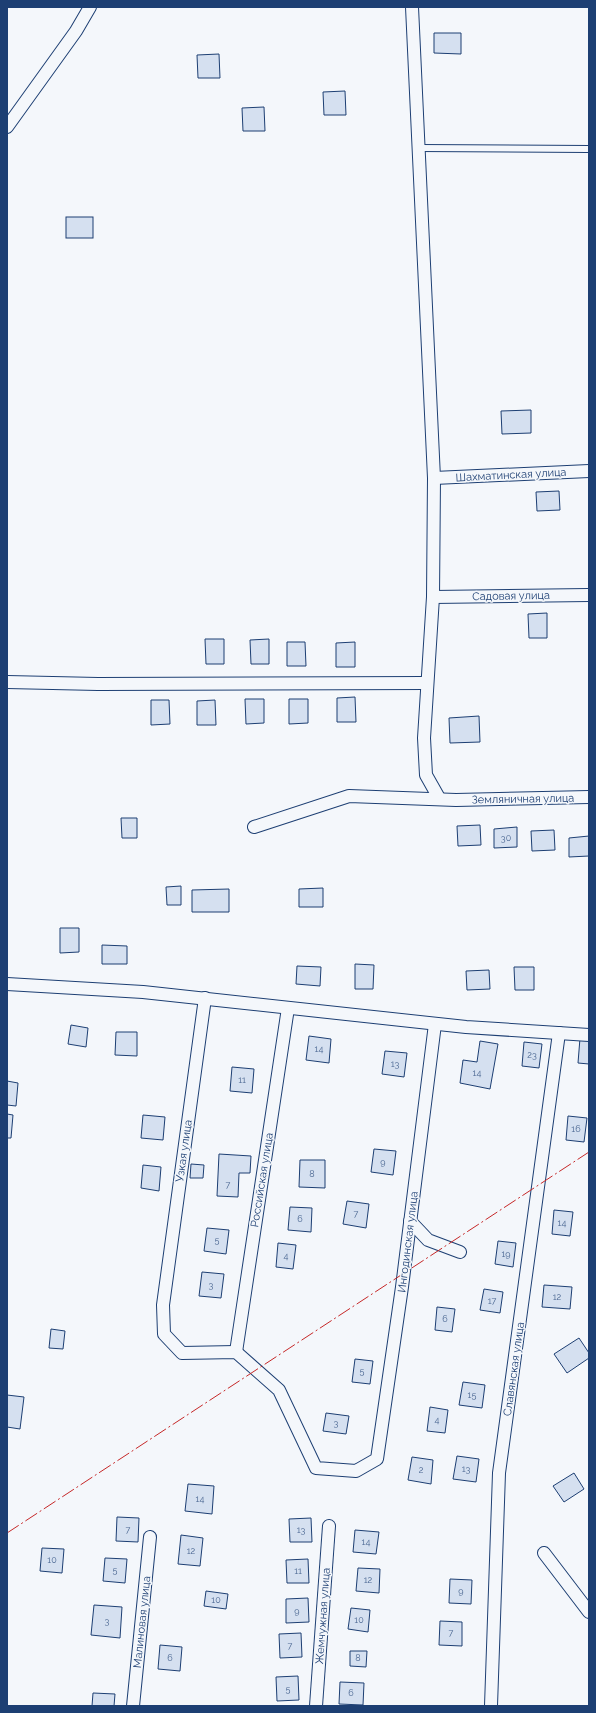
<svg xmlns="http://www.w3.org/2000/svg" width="596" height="1713" font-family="Raleway,sans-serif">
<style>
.building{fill:#d5e0f0;stroke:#1d3f73}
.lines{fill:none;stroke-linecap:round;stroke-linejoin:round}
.service-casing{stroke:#1d3f73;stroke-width:8}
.minor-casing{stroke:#1d3f73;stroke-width:14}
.service{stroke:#f4f7fb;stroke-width:6}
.minor{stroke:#f4f7fb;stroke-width:12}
.power{stroke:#c62828;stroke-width:1;stroke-dasharray:14 3 2 3;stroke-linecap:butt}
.labels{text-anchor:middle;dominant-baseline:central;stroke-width:3;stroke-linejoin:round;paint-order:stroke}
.number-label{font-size:9px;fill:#4b6792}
.street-label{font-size:11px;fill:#1d3f73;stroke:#f4f7fb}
</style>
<rect width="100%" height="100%" fill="#f4f7fb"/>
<g class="building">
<polygon points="434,33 461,33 461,54 434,53"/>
<polygon points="219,54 220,78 198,78 197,55"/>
<polygon points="345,91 346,115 324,115 323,92"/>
<polygon points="264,107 265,131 243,131 242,108"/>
<rect x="66" y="217" width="27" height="21"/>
<polygon points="531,410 531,433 502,434 501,411"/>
<polygon points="559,491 560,510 537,511 536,492"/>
<polygon points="547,613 547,638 529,638 528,614"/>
<polygon points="205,639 224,639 224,664 206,664"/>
<polygon points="269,639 269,664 251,664 250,640"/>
<polygon points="287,642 305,642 306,666 287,666"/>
<polygon points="355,642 355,667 336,667 336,643"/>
<polygon points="355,697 356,722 337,722 337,698"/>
<polygon points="245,699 264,699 264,723 246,724"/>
<polygon points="289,699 308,699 308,723 289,724"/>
<polygon points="151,700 169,700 170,724 151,725"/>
<polygon points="215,700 216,725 197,725 197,701"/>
<polygon points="479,716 480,742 450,743 449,718"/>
<polygon points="121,818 137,818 137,838 122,838"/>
<polygon points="480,825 481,845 458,846 457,826"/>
<polygon points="517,827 517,847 494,848 494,829"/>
<polygon points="554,830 555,850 532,851 531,831"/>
<polygon points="589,836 589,856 569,857 569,838"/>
<polygon points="181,886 181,905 167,905 166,887"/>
<polygon points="323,888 323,907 299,907 299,889"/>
<polygon points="229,889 229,912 192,912 192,890"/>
<polygon points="60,928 79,928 79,952 60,953"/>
<polygon points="102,945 127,946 127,964 102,964"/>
<polygon points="355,964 374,965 373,989 355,989"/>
<polygon points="297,966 321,967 320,986 296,984"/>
<polygon points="514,967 534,967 534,990 515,990"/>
<polygon points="489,970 490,989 467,990 466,971"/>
<polygon points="71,1025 88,1028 86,1047 68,1044"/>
<polygon points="116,1032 137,1032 137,1056 115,1055"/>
<polygon points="309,1036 331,1039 329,1063 306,1060"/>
<polygon points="580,1038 589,1039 589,1064 578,1063"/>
<polygon points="480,1041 498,1044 490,1089 460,1083 463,1060 477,1062"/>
<polygon points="524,1042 542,1044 539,1068 522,1066"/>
<polygon points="385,1051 407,1053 404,1077 382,1074"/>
<polygon points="232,1067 254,1069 252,1093 230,1091"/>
<polygon points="7,1081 18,1083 16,1106 7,1105"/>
<polygon points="7,1114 13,1115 11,1138 7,1138"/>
<polygon points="143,1115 165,1117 163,1140 141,1138"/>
<polygon points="568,1116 587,1118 584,1142 566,1140"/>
<polygon points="374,1149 396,1151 393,1175 371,1172"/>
<polygon points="219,1154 251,1156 250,1173 239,1173 238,1197 217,1196"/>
<polygon points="300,1160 325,1160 325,1188 299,1187"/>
<polygon points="191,1164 204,1165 203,1178 190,1178"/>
<polygon points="143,1165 161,1167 159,1191 141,1188"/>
<polygon points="347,1201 369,1204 366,1228 343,1224"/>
<polygon points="290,1207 312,1208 311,1232 288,1230"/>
<polygon points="554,1210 573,1212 570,1236 552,1234"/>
<polygon points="207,1228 229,1230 226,1254 204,1251"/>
<polygon points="498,1241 516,1243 513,1267 495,1264"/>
<polygon points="278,1243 296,1245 293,1269 276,1267"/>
<polygon points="202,1272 224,1274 221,1298 199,1296"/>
<polygon points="544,1285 572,1287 570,1309 542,1307"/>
<polygon points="484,1289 503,1292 500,1313 480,1310"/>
<polygon points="437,1307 455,1309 452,1332 435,1330"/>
<polygon points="51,1329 65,1331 63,1349 49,1348"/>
<polygon points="579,1338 589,1353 589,1358 567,1373 554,1354"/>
<polygon points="355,1359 373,1361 370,1384 352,1382"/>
<polygon points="463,1382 485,1385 482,1408 459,1405"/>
<polygon points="7,1395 24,1397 20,1429 7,1427"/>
<polygon points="430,1407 448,1410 445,1433 427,1431"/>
<polygon points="326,1413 349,1416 346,1434 323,1431"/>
<polygon points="457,1456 479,1459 476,1482 453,1479"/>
<polygon points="412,1457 433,1460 431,1484 408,1480"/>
<polygon points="574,1473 584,1489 564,1502 553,1486"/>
<polygon points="188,1484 214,1486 212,1514 185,1511"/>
<polygon points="117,1517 139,1518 138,1542 116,1541"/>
<polygon points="311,1518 312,1542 290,1542 289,1519"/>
<polygon points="355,1530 379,1532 376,1554 353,1552"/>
<polygon points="181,1535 203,1538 200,1566 178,1564"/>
<polygon points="42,1548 64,1549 62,1573 40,1571"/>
<polygon points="105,1558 127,1559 125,1583 103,1581"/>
<polygon points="308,1559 309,1583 287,1583 286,1560"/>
<polygon points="358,1568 380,1569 379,1593 356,1591"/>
<polygon points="450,1579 472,1580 471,1604 449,1603"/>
<polygon points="206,1591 228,1594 226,1609 204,1606"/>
<polygon points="308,1598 309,1622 286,1623 286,1599"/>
<polygon points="94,1605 122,1607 120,1638 91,1635"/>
<polygon points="351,1608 370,1610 368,1632 348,1629"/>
<polygon points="440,1621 462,1622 462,1646 439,1645"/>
<polygon points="301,1633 302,1657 280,1658 279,1634"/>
<polygon points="160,1645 182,1647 180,1671 158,1669"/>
<polygon points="350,1651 367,1651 366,1667 350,1666"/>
<polygon points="298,1676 299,1700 277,1701 276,1677"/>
<polygon points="340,1682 364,1683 363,1705 339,1704"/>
<polygon points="93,1693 115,1694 114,1706 92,1706"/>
</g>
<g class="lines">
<defs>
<polyline id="service" points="419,148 589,149"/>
<g id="minor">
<polyline points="412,7 434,478 433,597 424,738 426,775 439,798"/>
<polyline points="7,127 76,31 90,7"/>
<polyline points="434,478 589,471"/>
<polyline points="433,597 589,595"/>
<polyline points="7,682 98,684 427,683"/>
<polyline points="254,827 349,796 456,800 589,797"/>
<polyline points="7,984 143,992 466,1027 589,1035"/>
<polyline points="205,998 163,1305 164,1334 182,1353 236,1352 279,1390 316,1468 356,1471 377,1459 402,1287 435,1024"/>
<polyline points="410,1221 428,1240 460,1252"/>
<polyline points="236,1352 288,1008"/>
<polyline points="544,1553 589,1612"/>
<polyline points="133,1706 150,1537"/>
<polyline points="316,1706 329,1526"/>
<polyline points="491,1706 499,1473 559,1033"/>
</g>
</defs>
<use href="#service" class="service-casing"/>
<use href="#minor" class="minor-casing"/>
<use href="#service" class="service"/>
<use href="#minor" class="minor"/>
<polyline class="power" points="7,1533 589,1152"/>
</g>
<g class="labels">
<g class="number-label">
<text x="506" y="838">30</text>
<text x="319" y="1049">14</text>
<text x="532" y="1055">23</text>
<text x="395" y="1064">13</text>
<text x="477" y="1073">14</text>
<text x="242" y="1080">11</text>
<text x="576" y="1129">16</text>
<text x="383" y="1162">9</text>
<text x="312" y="1174">8</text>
<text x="228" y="1185">7</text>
<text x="356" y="1214">7</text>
<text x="300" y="1219">6</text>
<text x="562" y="1223">14</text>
<text x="217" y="1240">5</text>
<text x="506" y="1254">19</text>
<text x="286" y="1256">4</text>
<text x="211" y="1285">3</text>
<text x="557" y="1297">12</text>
<text x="492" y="1301">17</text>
<text x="445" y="1319">6</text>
<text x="362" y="1371">5</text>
<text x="472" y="1395">15</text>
<text x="437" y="1420">4</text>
<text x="336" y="1423">3</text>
<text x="466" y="1469">13</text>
<text x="421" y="1470">2</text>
<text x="200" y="1499">14</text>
<text x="128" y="1530">7</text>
<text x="301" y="1530">13</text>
<text x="366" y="1542">14</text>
<text x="191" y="1551">12</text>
<text x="52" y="1560">10</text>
<text x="115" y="1570">5</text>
<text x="298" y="1571">11</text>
<text x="368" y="1580">12</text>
<text x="461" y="1591">9</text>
<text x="216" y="1600">10</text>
<text x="297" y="1611">9</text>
<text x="359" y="1620">10</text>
<text x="107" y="1621">3</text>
<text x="451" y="1633">7</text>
<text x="290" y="1646">7</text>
<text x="170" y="1658">6</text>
<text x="358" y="1658">8</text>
<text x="288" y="1689">5</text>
<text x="351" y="1693">6</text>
</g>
<g class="street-label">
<text transform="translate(511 475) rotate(-3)">Шахматинская улица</text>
<text transform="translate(511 596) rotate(-1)">Садовая улица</text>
<text transform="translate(523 799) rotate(-1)">Земляничная улица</text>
<text transform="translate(184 1151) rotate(-82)">Узкая улица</text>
<text transform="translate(262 1180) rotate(-81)">Российская улица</text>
<text transform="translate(408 1242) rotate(-83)">Ингодинская улица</text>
<text transform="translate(514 1369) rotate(-82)">Славянская улица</text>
<text transform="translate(323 1616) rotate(-86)">Жемчужная улица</text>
<text transform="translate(142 1622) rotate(-84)">Малиновая улица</text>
</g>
</g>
<rect width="596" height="1713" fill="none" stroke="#1d3f73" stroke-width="16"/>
</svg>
